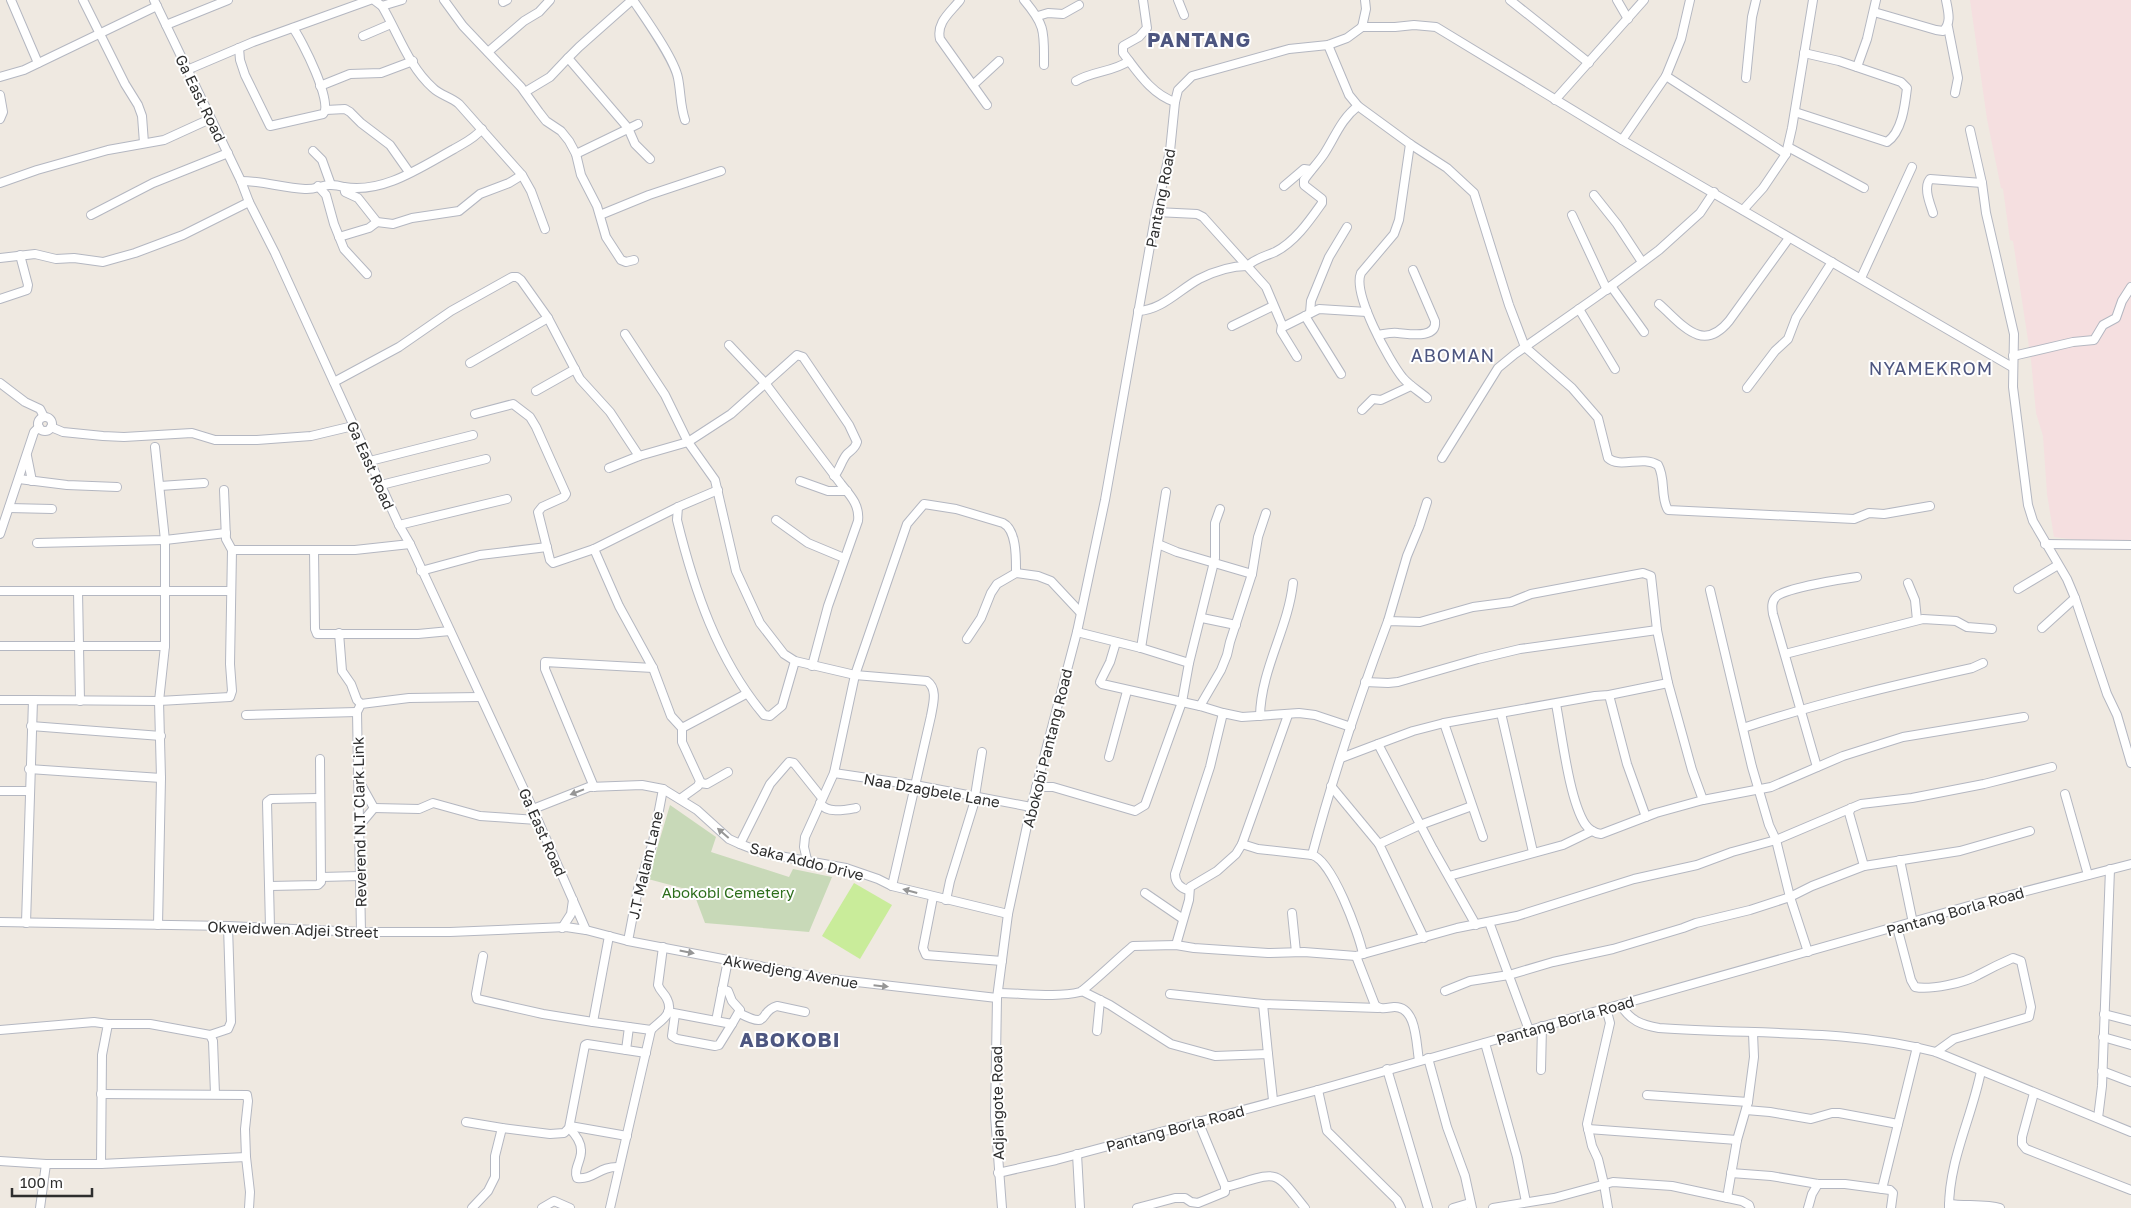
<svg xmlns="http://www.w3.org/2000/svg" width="2131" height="1208" font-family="'Golos Text',sans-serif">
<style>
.medical{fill:#f5dfe0}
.cemetery{fill:#c8d9b8}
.pitch{fill:#c9ec9a}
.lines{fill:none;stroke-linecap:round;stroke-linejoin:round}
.minor-casing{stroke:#b4b7c1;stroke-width:10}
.minor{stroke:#fff;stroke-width:8}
.oneway{fill:#969696}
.labels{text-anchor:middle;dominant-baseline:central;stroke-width:4;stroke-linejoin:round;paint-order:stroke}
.street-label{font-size:15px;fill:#2e2e2e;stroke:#fff}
.park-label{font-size:15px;fill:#2c6e1b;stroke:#fff}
.quarter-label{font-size:18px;letter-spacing:1px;fill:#4d5680;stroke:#fff}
.district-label{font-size:20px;font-weight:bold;letter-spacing:1px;fill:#4d5680;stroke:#fff}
</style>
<rect width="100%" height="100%" fill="#efe9e1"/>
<polygon class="medical" points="1970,0 2131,0 2131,541 2087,541 2054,537 2047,494 2043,436 2036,413 2031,360 2013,241 2010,240 2003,189 2001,188 1987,119"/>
<polygon class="cemetery" points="670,805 716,837 711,852 789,877 793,869 832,877 809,932 705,923 693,891 648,879"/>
<polygon class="pitch" points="854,883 892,905 860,959 822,936"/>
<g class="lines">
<defs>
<g id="minor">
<polyline points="11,0 38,63"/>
<polyline points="83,0 125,84 138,105 142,116 144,143"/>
<polyline points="154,0 241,181 249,202 275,253 399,525 410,544 533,809 586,930 628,941 822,978 997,998"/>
<path d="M374 0 382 6C398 33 409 67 433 88 440 95 451 97 459 104L522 175 531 191 545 229"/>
<polyline points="444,0 463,26 521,87 539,112 546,121 561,131 569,141 576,154 581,175 597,206 606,237 621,260 626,262 634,260"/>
<path d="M633 0C645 18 674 58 678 78 681 93 680 105 685 120"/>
<path d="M960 0C951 12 936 22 940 39L987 105"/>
<path d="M1024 0C1046 26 1044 32 1044 65"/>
<path d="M1143 0 1147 28 1139 37 1123 46V53C1137 71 1151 94 1175 102"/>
<polyline points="1178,0 1184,15"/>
<polyline points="1510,0 1589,63"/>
<polyline points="1617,0 1628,19"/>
<polyline points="503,2 507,0"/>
<polyline points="382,6 402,0"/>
<path d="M1874 12 1936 30 1943 31C1952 23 1948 11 1946 0"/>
<polyline points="1038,16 1048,13 1063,14 1079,5"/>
<polyline points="166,25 228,0"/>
<polyline points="1362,27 1395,27 1414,25 1436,27 1622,140 2012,367"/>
<polyline points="1362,27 1366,9 1365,0"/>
<polyline points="1948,27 1958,78 1955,93"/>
<polyline points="363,36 391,24"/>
<path d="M1328 45 1349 95 1358 106 1410 144 1447 168 1474 193 1509 305 1525 347 1572 388 1598 418 1608 458C1620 469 1642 455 1658 465 1666 479 1660 497 1668 510L1854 519 1869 513 1884 514 1930 506"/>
<path d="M239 48 240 60 245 75 270 126 323 114C334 104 302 40 293 28"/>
<polyline points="488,52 524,21 539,12 550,0"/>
<polyline points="568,58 579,47 632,0"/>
<polyline points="1857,67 1867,39 1876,0"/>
<polyline points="187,70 253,42 370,0"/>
<polyline points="1666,76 1786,154"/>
<polyline points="0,77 24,70 157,6"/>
<polyline points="1746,78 1752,17 1756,0"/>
<path d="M1076 81C1093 71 1113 72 1129 61"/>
<polyline points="973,85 999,61"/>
<polyline points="320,86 350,74 381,73 413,61"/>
<polyline points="525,92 550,77 568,58 628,128 635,144 650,159"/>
<polyline points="0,95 3,112 0,119"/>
<polyline points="1555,100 1644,0"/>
<polyline points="326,110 345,109 350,112 361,123 390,145 409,172"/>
<path d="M1795 112 1887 142C1902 132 1905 105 1907 88L1901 82 1839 61 1804 53"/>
<polyline points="1970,130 1982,183 1986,213 2014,334 2013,387 2028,505 2033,521 2067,579 2075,598 2107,694 2117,715 2131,763"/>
<polyline points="1622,140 1666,76 1681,39 1690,0"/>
<path d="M1410 144 1399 220 1394 234 1361 273C1352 293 1389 361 1403 378 1410 386 1419 391 1427 398"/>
<polyline points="1788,147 1864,188"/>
<polyline points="313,151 322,160 331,185"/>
<polyline points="576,154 638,124"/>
<path d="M241 181C263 181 283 188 305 189 320 190 323 181 344 187L345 192 358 198 377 222 393 224 412 218 459 211 480 194 509 183 522 175"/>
<polyline points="0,183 37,170 108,150 164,140 210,119"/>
<polyline points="318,186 326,195 334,224 344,249 367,274"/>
<polyline points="1284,186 1304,169 1311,170"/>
<path d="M344 187C383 194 421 167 454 149 464 143 474 139 482 129"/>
<polyline points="1594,195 1617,224 1642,262"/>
<polyline points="1743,210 1763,188 1786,154 1792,128 1813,0"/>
<polyline points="1156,212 1197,214 1203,217 1266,287 1283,327 1319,309 1367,312"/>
<path d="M1933 213C1930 203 1923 188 1930 179L1982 183"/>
<polyline points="91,215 153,183 228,153"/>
<polyline points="600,215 649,195 721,171"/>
<polyline points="1572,215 1607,290"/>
<polyline points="339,237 369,228 377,222"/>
<polyline points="0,258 35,254 56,259 74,258 103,262 135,253 183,235 249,202"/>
<polyline points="1861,278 1912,167"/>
<polyline points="1611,286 1644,332"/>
<polyline points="0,299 27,290 28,285 20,255"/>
<path d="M1659 304C1682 324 1702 354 1729 321L1789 238"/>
<polyline points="1579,309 1615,369"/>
<path d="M1138 311C1162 310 1179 290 1199 279 1213 272 1232 266 1247 266 1258 257 1264 257 1275 252 1295 242 1310 220 1322 203V199L1304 185V180C1310 171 1318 163 1324 154 1335 137 1341 119 1358 106"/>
<polyline points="1310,313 1311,301 1329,257 1347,227"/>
<polyline points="1305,316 1341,374"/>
<polyline points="1282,325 1281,331 1297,357"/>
<polyline points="1232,326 1273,306"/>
<path d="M625 334 665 395 688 442 715 480 736 571 760 623 784 654 795 661 855 675 927 681C938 689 933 704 931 716L892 886"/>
<path d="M1378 335C1384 334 1391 332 1398 333 1410 334 1437 339 1435 321L1413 270"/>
<path d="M729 345 765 383 841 484C850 495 860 505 858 521L828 606 812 666"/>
<polyline points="2013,356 2073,342 2094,340 2103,325 2116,318 2122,301 2131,287"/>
<polyline points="470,363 548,318"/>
<polyline points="334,382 399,347 451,311 512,277 517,277 521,280 548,318 580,379 610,412 639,456"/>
<polyline points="0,383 25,402 40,409 44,417"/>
<polyline points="1747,388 1775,351 1788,339 1796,318 1832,262"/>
<polyline points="536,391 575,369"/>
<polyline points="1362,410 1373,399 1381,400 1411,386"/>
<polyline points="475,414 513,404 530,417 536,427 566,494 564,497 542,507 538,512 550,560 553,563 594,549 678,507 718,490"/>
<circle cx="45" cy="424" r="7"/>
<polyline points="51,427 63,432 103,436 124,437 192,433 215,440 257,440 311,436 353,426"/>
<polyline points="155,447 165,540 165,646 159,701 161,778 158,925"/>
<polyline points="27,456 32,481"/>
<polyline points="1442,458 1498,368 1515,354 1599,295 1659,250 1700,213 1714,192"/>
<polyline points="370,461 473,435"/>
<path d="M609 468 639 456 688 442 731 414 797 355 803 357 849 425 857 442C855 449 851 450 847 454 841 461 840 470 834 476"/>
<polyline points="19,479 67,485 117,487"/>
<polyline points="800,481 828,491 847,491"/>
<polyline points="381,485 486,459"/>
<polyline points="160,486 204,483"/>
<polyline points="224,490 226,539 232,550 355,550 410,544"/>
<path d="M678 507 677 520C694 589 717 659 764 715L770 716 782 706 795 661"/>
<polyline points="9,508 52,509"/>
<polyline points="776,520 808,543 844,558"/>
<polyline points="399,525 507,499"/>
<polyline points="0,534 34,432 39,427"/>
<polyline points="37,543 165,540 226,533"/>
<polyline points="1158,544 1177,552 1252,574"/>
<polyline points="2045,544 2131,545"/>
<polyline points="594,549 619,606 653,668 671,716 682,728 682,742 700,781 698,786 680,799"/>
<polyline points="314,550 315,629 317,634 418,634 450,631"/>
<polyline points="421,571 480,555 547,547"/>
<polyline points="1908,583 1915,600 1917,620"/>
<polyline points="2018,589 2058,565"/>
<polyline points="1710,590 1752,767 1769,825 1776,840 1790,897 1808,952"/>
<polyline points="0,591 231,591"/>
<polyline points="78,591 80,701"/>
<polyline points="1202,618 1236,625"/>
<polyline points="1388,621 1407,556 1419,527 1427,502"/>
<polyline points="2042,628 2075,598"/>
<polyline points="1077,632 1141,648 1189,663 1215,558 1215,523 1220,509"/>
<polyline points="339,633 342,671 351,684 357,700 361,704"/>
<polyline points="967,639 981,618 991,593 997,584 1016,573 1038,576 1051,581 1080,612"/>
<polyline points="1116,642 1110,662 1100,682 1102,684 1200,706 1223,713"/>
<polyline points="0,646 165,646"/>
<polyline points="1141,648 1166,492"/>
<polyline points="1785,654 1923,619 1956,621 1967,627 1992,629"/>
<polyline points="1365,682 1388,683 1398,682 1478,659 1520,649 1657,630"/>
<polyline points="1609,695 1627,764 1646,817"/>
<polyline points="0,700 33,700"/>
<path d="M1556 704C1562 735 1569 799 1585 824 1589 830 1594 833 1601 834L1656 813 1703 800 1771 787 1843 756 1903 737 2024 717"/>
<polyline points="1200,706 1221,670 1227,655 1230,642 1252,574 1258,537 1266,513"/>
<polyline points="357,712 361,932"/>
<polyline points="357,712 361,704 409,698 480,697"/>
<polyline points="1501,713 1533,852"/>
<polyline points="246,715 357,712"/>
<path d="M1260 716C1261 669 1288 629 1293 583"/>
<polyline points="1444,723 1483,837"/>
<polyline points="31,726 161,736"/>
<polyline points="682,728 746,694"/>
<path d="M1743 728C1818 703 1895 685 1972 668L1983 663"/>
<polyline points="1109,757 1127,691"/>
<polyline points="1341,758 1378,744"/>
<path d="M1817 767 1773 614C1772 608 1771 601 1777 596 1787 588 1842 579 1857 577"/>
<polyline points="29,769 161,778"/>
<polyline points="834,773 915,785 1031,807"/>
<polyline points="359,781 374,808"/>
<polyline points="700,783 707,784 728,772"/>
<polyline points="1331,786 1379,844"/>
<polyline points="594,787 545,669 545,662 653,668"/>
<polyline points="1036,787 1053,787 1135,811 1145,805 1182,702 1189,663"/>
<polyline points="0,791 29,791"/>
<polyline points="2065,794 2088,875"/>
<polyline points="975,796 982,752"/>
<path d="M820 803C827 814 845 810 856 808"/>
<polyline points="374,808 419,809 433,803 480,816 537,820"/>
<polyline points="1851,808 1849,813 1864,866"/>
<polyline points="533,809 589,787 642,785 663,789 697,810 729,839 740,844 763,853 846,868 878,879 892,886 1008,914"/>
<polyline points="359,826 374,808"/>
<polyline points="740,844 770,784 789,762 794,763 822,798"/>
<polyline points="1242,844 1258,849 1312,855"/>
<path d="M807 860 804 847 805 837 834 773 855 675 907 524 924 504 956 509 1003 523C1017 530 1016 559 1016 573"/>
<polyline points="1900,860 1913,923"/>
<polyline points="1449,876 1563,845 1592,831"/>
<polyline points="321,877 360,876"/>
<polyline points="270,886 318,885 321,882 320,759"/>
<path d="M1188 890C1180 888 1175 882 1175 874L1210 767 1223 713 1242 717 1299 713 1315 715 1351 727"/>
<polyline points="1145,893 1183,919"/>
<polyline points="933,897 923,948 926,955 1002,961"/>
<polyline points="946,900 950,881 976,797"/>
<polyline points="1292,913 1296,952"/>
<polyline points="0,922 228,926 361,932 450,932 566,927 586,930"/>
<polyline points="1489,922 1529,1030"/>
<polyline points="26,923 33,700 159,701 230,697 232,691 230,664 232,550"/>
<polyline points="1476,925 1433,849 1378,744 1413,731 1444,723 1595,696 1609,695 1668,683"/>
<polyline points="270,927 267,802 271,799 319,798"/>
<path d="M1897 927 1911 980 1915 987C1930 990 1965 983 1978 975 1991 968 1999 964 2013 958L2021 961 2031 1007 2029 1017 1954 1039 1936 1052"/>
<polyline points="562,928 571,914 573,900"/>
<polyline points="609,936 593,1022 651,1030"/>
<polyline points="1424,938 1379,844 1420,825 1472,806"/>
<polyline points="628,941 638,889 653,842 663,789"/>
<polyline points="1176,945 1189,900 1190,887 1217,871 1236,854 1242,844 1288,715"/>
<path d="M1363 954C1359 934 1332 860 1312 855 1333 776 1359 698 1388 621L1420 622 1473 607 1511 602 1531 594 1643 573 1651 576 1657 630 1668 683 1692 770 1703 800"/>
<polyline points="483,956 476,994 477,999 543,1014 593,1022"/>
<path d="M1356 956 1375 1005C1381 1010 1386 1008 1394 1007 1417 1006 1416 1044 1419 1060"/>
<polyline points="1082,991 1110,1005 1171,1044 1215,1056 1268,1054 1273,1100"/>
<polyline points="1445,991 1470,981 1509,975 1553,962 1613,949 1683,928 1696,923 1750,910 1790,897 1812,886 1864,866 1960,851 2030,831"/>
<path d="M998 993C1022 993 1057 998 1080 992 1085 990 1125 952 1133 946L1176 945 1194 948 1268 953 1304 952 1356 956 1457 928 1517 916 1634 879 1697 865 1732 852 1776 840 1861 804 1912 798 1984 784 2052 767"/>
<polyline points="1170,994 1263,1004 1378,1008"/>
<polyline points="1263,1004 1268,1054"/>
<path d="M1621 1005C1630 1021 1642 1025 1659 1028 1751 1035 1846 1028 1936 1052L2131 1132"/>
<polyline points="1606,1008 1610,1023 1587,1124 1592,1146 1598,1159 1604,1184 1608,1208"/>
<polyline points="668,1012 732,1024 740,1010 732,1001 728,991 722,989"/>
<path d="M739 1013C772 1030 757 1012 777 1006L805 1012"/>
<polyline points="675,1014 672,1036 677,1039 715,1046 719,1045 732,1024"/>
<polyline points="2104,1014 2131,1021"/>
<polyline points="716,1021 728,960"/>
<polyline points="108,1024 150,1024 210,1035 213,1041 215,1094"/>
<polyline points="0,1030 94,1022 108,1024 102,1055 101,1164"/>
<polyline points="1097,1031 1100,1000"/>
<polyline points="210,1035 228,1029 231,1022 228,926"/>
<polyline points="2103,1037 2131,1045"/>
<polyline points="1485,1043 1517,1157 1526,1202"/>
<polyline points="626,1050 629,1027"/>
<polyline points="1428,1058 1447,1127 1465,1176 1472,1208"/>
<polyline points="1387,1069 1428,1208"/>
<polyline points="1541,1070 1542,1026"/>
<polyline points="2102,1071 2131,1082"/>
<polyline points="1318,1090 1327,1131 1397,1200 1401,1208"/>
<polyline points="2034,1093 2022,1137 2022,1144 2026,1149 2131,1190"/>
<polyline points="101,1094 247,1095 248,1101 245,1129 246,1157"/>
<polyline points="1647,1095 1748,1102"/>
<polyline points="1746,1110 1770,1112 1811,1119 1832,1113 1839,1113 1898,1124"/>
<polyline points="2098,1118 2102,1086 2110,869"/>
<path d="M1198 1121 1225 1186H1230C1279 1172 1273 1168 1305 1208"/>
<polyline points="466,1122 502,1128 550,1134 564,1133 569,1128 585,1045 587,1044 646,1053"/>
<polyline points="570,1126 627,1136"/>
<path d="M569 1128C575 1134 581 1142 581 1150 582 1160 573 1169 577 1178 594 1180 599 1166 619 1167"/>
<polyline points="1588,1129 1737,1140"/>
<polyline points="1077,1154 1080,1208"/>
<polyline points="0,1161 46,1164 101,1164 246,1157 250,1192 249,1208"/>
<polyline points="998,1173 1056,1160 1318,1090 1972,905 2131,864"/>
<polyline points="1731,1173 1771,1176 1818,1184 1845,1184 1890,1190 1893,1193 1891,1208"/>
<polyline points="1882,1189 1917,1047"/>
<polyline points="1727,1198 1737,1140 1748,1102 1754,1057 1753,1033"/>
<path d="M1949 1204C1965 1206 1987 1204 2000 1208"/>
<polyline points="40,1208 46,1164"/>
<polyline points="472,1208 488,1191 495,1177 495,1156 502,1128"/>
<polyline points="542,1208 554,1201 570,1208"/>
<path d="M610 1208 651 1030C659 1021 675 1015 667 999 665 994 660 991 658 985L663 947"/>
<polyline points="1002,1208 995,1116 997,998 1008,914 1031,807 1077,632 1105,500 1156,212 1170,151 1175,102 1178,90 1192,76 1289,49 1328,45 1347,38 1362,27"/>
<polyline points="1137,1208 1175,1198 1185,1198 1191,1202 1198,1203 1225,1192 1225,1186"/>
<polyline points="1453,1208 1470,1203"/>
<polyline points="1493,1208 1554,1198 1613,1182 1672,1186 1742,1201 1749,1205 1750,1208"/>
<polyline points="1808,1208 1812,1194 1818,1184"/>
<path d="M1949 1208C1949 1160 1972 1117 1981 1071"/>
</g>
</defs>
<use href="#minor" class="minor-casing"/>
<use href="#minor" class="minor"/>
</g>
<defs><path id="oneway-solid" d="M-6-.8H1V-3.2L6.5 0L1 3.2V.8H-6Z" transform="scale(1.25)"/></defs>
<g class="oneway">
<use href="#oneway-solid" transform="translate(577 792) rotate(159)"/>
<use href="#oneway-solid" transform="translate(723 833) rotate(-139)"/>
<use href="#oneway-solid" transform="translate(910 891) rotate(-165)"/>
<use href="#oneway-solid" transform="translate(687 952) rotate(11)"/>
<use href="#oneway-solid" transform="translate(881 986) rotate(6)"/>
</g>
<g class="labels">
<g class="street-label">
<text transform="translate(201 98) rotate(64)">Ga East Road</text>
<text transform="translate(1160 198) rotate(-79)">Pantang Road</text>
<text transform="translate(371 465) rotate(66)">Ga East Road</text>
<text transform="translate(1047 748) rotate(-76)">Abokobi Pantang Road</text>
<text transform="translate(932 790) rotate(10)">Naa Dzagbele Lane</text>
<text transform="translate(359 822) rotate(-91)">Reverend N.T Clark Link</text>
<text transform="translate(543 832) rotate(66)">Ga East Road</text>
<text transform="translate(807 861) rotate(14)">Saka Addo Drive</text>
<text transform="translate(645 865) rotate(-77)">J.T Malam Lane</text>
<text transform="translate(1955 911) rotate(-16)">Pantang Borla Road</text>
<text transform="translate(293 929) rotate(2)">Okweidwen Adjei Street</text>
<text transform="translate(791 971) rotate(10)">Akwedjeng Avenue</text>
<text transform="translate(1565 1020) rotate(-16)">Pantang Borla Road</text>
<text transform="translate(997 1103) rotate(-91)">Adjangote Road</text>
<text transform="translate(1175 1128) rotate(-15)">Pantang Borla Road</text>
</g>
<g class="park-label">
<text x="728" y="892">Abokobi Cemetery</text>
</g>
<g class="quarter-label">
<text x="1453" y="355">ABOMAN</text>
<text x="1931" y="368">NYAMEKROM</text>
</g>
<g class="district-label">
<text x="1199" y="39">PANTANG</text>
<text x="790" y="1039">ABOKOBI</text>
</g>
</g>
<path d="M12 1188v8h80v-8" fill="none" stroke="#2e2e2e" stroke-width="2.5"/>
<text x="20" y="1188" font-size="15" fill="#2e2e2e" stroke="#ffffff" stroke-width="4" paint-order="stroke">100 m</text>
</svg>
